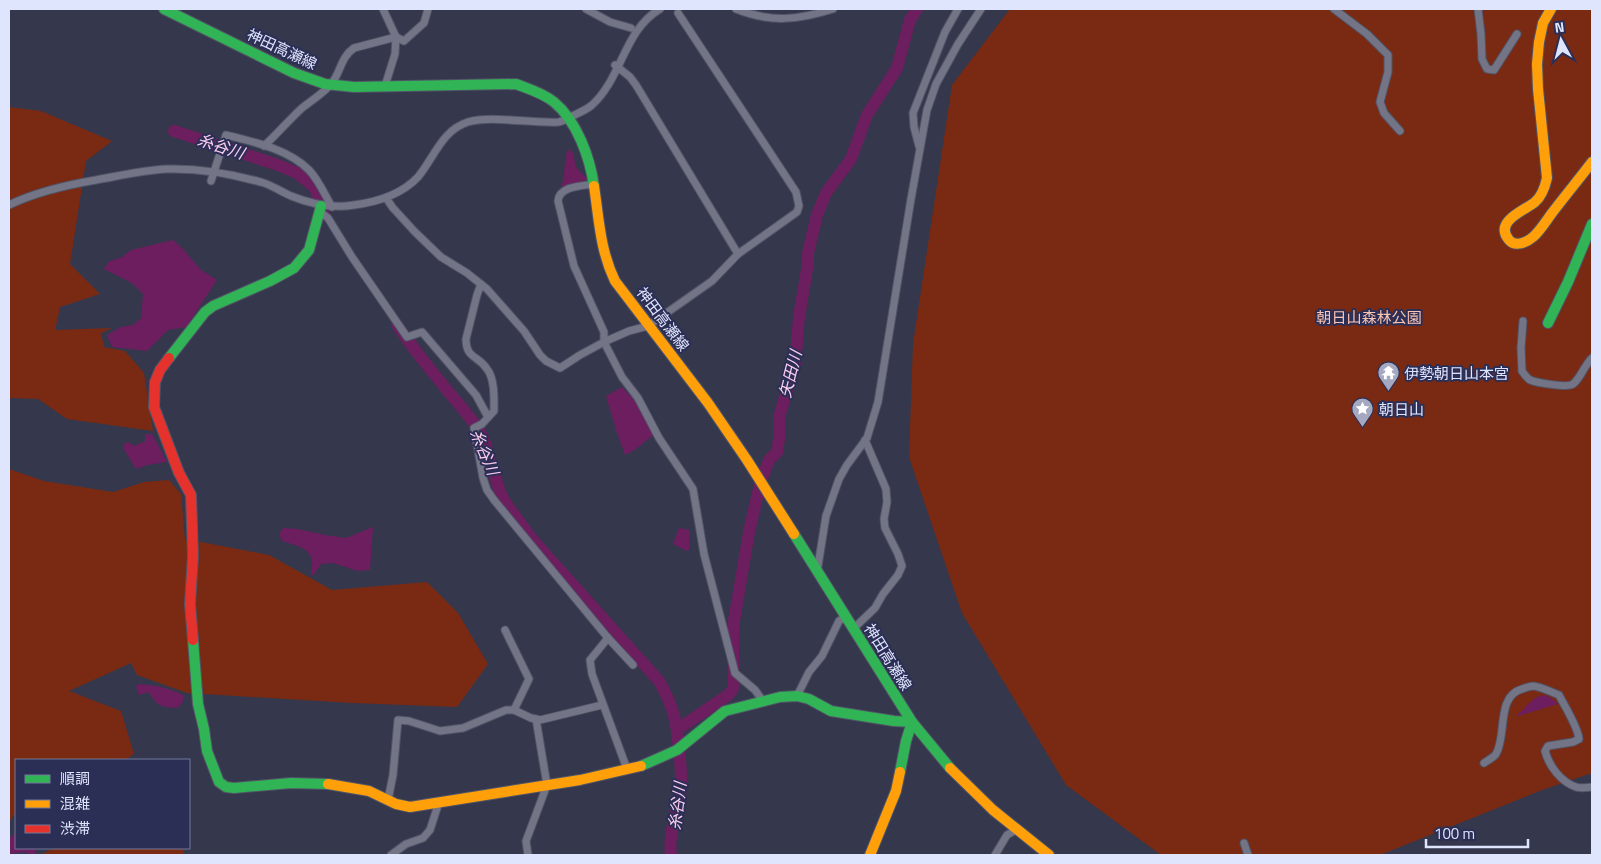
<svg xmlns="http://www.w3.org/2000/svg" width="1601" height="864" font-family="'Titillium Web','Noto Sans JP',sans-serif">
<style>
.green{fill:#7a2a12}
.water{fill:#6c1e5f}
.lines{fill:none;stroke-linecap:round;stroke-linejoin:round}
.river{stroke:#6c1e5f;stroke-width:12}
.street-casing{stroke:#515467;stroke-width:9}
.fast-casing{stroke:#515467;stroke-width:12}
.slow-casing{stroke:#515467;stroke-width:12}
.jam-casing{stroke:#515467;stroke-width:12}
.street{stroke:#737587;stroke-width:7}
.fast{stroke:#30b455;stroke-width:10}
.slow{stroke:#ff9f0a;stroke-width:10}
.jam{stroke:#e5322d;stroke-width:10}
.labels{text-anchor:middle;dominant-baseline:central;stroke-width:4;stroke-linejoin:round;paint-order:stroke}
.street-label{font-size:15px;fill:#e0e5fe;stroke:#2b2f56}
.park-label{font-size:15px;fill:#fcc4b3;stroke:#2b2f56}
.poi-label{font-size:15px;fill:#e0e5fe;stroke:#2b2f56;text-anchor:start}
.water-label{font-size:16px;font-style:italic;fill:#fdceef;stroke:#2b2f56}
</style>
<rect width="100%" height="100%" fill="#35374c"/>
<g class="green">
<polygon points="1010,9 1592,9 1592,773 1542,790 1380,855 1161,855 1066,785 962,613 909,457 913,344 952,85"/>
<polygon points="9,107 41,111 112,141 86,161 70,264 100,294 60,307 55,330 112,328 101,333 104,347 125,351 144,373 153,431 67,419 38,399 9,398"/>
<polygon points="9,469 44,481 113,492 144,482 169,480 181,494 185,539 269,555 332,590 427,582 458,613 488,664 457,707 352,703 187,693 137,675 131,663 69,691 121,711 134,754 125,760 16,760 16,812 9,822"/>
<polygon points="54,848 183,848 184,855 40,855"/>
</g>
<g class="water">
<path d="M568 149 573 153 576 167 587 179 583 183 561 187C566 175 563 161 568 149Z"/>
<polygon points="173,240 182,248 201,270 217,280 186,327 168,330 147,351 112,347 107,335 121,327 133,325 141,318 143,294 132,283 104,269 108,262 122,257 131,250"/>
<path d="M622 387 635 401 654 435C644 441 636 451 625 455L617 433 606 396Z"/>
<polygon points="145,434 152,434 167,462 147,465 136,469 123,448 125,443 128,442 134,446 145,441"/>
<path d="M373 527 370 570 358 571 333 563 321 564 313 576 311 573C317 550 301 547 282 541L279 534 283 528 298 529 325 535 346 538Z"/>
<polygon points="679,528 690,530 689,539 690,549 687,551 673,544"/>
<path d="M139 684C156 685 168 688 183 695V701L178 708C162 707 157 707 149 692L139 695 136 687Z"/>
<path d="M1543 695 1550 697 1558 704 1518 716V714C1527 707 1531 698 1543 695Z"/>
<polygon points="16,832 16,848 37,848 34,855 24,852 9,854 9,839"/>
</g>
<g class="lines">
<g class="river">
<polyline points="174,131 278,165 297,173 315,188 325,216"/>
<path d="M398 326C413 349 430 369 447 390 460 406 475 421 484 440L500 492 505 502 531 538 659 681C674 707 677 723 679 752 681 766 682 780 680 794 677 815 668 833 671 855"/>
<polyline points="678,729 728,695 732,691 734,685 733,650 734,621 749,532 760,484 769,460 777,452 779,439 779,417 795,365 799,317 808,263 808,253 817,215 826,193 851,159 867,115 897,68 910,20 917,9"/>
</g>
<defs>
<g id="street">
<polyline points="383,9 396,37 395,54 385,86"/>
<polyline points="586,9 610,22 631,28"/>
<path d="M736 9C771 23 798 20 833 9"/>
<polyline points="1334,9 1367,34 1388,55 1388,72 1380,102 1384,113 1400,131"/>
<polyline points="1478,9 1481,34 1482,59 1487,69 1494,70 1517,34"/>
<polyline points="678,13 796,192 799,206 797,212 738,254 712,281 648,326 629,331 604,342 622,377 638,398 659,438 693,489 704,554 735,673 755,690 763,701"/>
<polyline points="615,65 630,77 636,85 738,254"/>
<path d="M264 146C277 134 289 120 302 108 312 100 324 93 332 83 341 71 341 57 354 48L396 37 404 41 424 23 428 9"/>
<polyline points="919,146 914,127 913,113 945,32 958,9"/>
<path d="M211 181 226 135C254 142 288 149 309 170 318 179 325 195 332 207"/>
<path d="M386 198 393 208 415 232 441 257 467 273 487 289 524 331 540 355 546 361 560 368 580 355 604 342V332L574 266 558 201C559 186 582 186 594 184"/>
<path d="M9 205C36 192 66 185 96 180 119 176 143 170 167 169 198 168 233 174 264 183 273 186 282 192 291 196 311 204 332 209 354 205 377 202 401 195 418 177 434 158 442 130 468 122 491 115 533 124 559 122 563 121 565 120 569 118 577 113 585 111 592 105 622 78 624 30 660 9"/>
<polyline points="319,211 328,218 352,257 407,337 422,332 476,395 488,417"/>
<path d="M481 284 477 295 466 339C466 359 478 355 487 369 495 379 494 399 494 411L482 424 474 428 483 478 487 490 494 500 608 638 633 665"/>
<path d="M1523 321 1521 348 1522 371C1524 374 1527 378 1530 380 1538 383 1568 388 1573 384 1580 379 1584 366 1592 358"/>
<polyline points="817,572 826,516 839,479 847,465 867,438 878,402 911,199 927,110 936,84 958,44 981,9"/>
<polyline points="853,629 875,608 883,594 898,575 902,566 898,554 885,528 884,519 887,502 886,489 865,440"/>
<polyline points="505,630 529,679 514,710"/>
<polyline points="608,638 590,660 592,674 627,769"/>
<polyline points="797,696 809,672 822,656 839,621 845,617"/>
<path d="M1484 763C1488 760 1493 758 1496 754 1507 736 1496 696 1522 689 1525 688 1530 686 1533 686 1542 687 1551 692 1559 695 1565 707 1578 727 1579 739L1573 742 1548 746 1545 751C1549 766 1561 782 1576 787 1581 789 1587 787 1592 787"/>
<polyline points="388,800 393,775 398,720 409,721 440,731 463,728 506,710 514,710 531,718 540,720 602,705"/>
<polyline points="1244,843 1248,855"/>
<polyline points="391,855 406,844 423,838 430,830 439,802"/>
<polyline points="528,855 526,841 547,785 536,719"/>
<polyline points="995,855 1007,835 1016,830"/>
</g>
<g id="fast">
<path d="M164 9 294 73 325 84 354 87 516 84C529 89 543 93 554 102 577 121 590 158 594 186"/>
<polyline points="1548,323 1568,282 1592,224"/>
<polyline points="169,358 205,312 213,306 270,281 294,268 309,250 321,206"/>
<polyline points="794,534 912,722 950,768"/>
<polyline points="193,640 198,704 204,729 207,751 219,782 226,787 234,788 291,783 328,784"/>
<polyline points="641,766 677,750 725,711 780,697 797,696 809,699 831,711 894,721 912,722 906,741 900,772"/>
</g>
<g id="slow">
<path d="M1551 9 1543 23 1539 42 1537 64 1538 89 1547 178C1545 187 1542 196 1535 202 1526 210 1493 221 1509 240 1515 247 1526 243 1533 237 1540 231 1546 221 1552 213 1565 196 1579 179 1592 162"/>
<path d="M594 186C599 219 600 250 615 281L708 403 747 460 794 534"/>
<polyline points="950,768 993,810 1049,855"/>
<polyline points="328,784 369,791 396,804 410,807 580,780 641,766"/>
<polyline points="870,855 896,791 900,772"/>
</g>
<polyline id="jam" points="169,358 160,370 155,382 154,407 179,473 191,495 193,556 190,604 193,640"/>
</defs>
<use href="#street" class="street-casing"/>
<use href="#fast" class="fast-casing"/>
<use href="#slow" class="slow-casing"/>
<use href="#jam" class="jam-casing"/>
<use href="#street" class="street"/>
<use href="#fast" class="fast"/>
<use href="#slow" class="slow"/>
<use href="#jam" class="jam"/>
</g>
<defs>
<symbol id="temple-pin" viewBox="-11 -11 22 30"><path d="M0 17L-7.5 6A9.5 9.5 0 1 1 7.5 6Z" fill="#a4a8c0" stroke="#2b2f56"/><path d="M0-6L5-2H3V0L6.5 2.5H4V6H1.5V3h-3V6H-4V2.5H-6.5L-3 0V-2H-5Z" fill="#fff"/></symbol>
<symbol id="sight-pin" viewBox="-11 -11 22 30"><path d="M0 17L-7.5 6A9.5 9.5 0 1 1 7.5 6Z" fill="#a4a8c0" stroke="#2b2f56"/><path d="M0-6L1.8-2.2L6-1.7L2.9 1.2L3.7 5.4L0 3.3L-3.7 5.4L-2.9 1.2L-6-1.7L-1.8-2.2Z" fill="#fff"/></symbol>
</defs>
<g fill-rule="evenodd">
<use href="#temple-pin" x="1376" y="360" width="25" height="34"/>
<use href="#sight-pin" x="1350" y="396" width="25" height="34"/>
</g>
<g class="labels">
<g class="street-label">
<text transform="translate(282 49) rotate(25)">神田高瀬線</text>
<text transform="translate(663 319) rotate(53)">神田高瀬線</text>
<text transform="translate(888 657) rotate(58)">神田高瀬線</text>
</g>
<g class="park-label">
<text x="1369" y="317">朝日山森林公園</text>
</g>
<g class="poi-label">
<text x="1404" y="373">伊勢朝日山本宮</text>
<text x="1379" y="409">朝日山</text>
</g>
<g class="water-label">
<text transform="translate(221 146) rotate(18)">糸谷川</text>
<text transform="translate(790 374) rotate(-76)">矢田川</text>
<text transform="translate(485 452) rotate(67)">糸谷川</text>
<text transform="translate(677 806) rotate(-83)">糸谷川</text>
</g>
</g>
<rect width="1601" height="864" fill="none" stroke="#e0e5fe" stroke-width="20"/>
<rect x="15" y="759" width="175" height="90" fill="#2b2f56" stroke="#737899"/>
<rect x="25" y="775" width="25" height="8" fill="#30b455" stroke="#737899"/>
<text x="60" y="784" font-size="15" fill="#e0e5fe">順調</text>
<rect x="25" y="800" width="25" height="8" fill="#ff9f0a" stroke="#737899"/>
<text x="60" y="809" font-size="15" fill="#e0e5fe">混雑</text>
<rect x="25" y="825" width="25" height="8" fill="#e5322d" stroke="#737899"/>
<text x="60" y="834" font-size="15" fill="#e0e5fe">渋滞</text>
<g transform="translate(1561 40) rotate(353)" stroke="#2b2f56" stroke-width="4" paint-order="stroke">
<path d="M0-4L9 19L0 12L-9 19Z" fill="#e0e5fe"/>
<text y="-8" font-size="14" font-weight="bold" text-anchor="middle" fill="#e0e5fe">N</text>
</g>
<path d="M1426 839v8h102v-8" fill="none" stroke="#e0e5fe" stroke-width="2.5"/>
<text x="1434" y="839" font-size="15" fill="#e0e5fe" stroke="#2b2f56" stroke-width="4" paint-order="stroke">100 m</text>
</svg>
